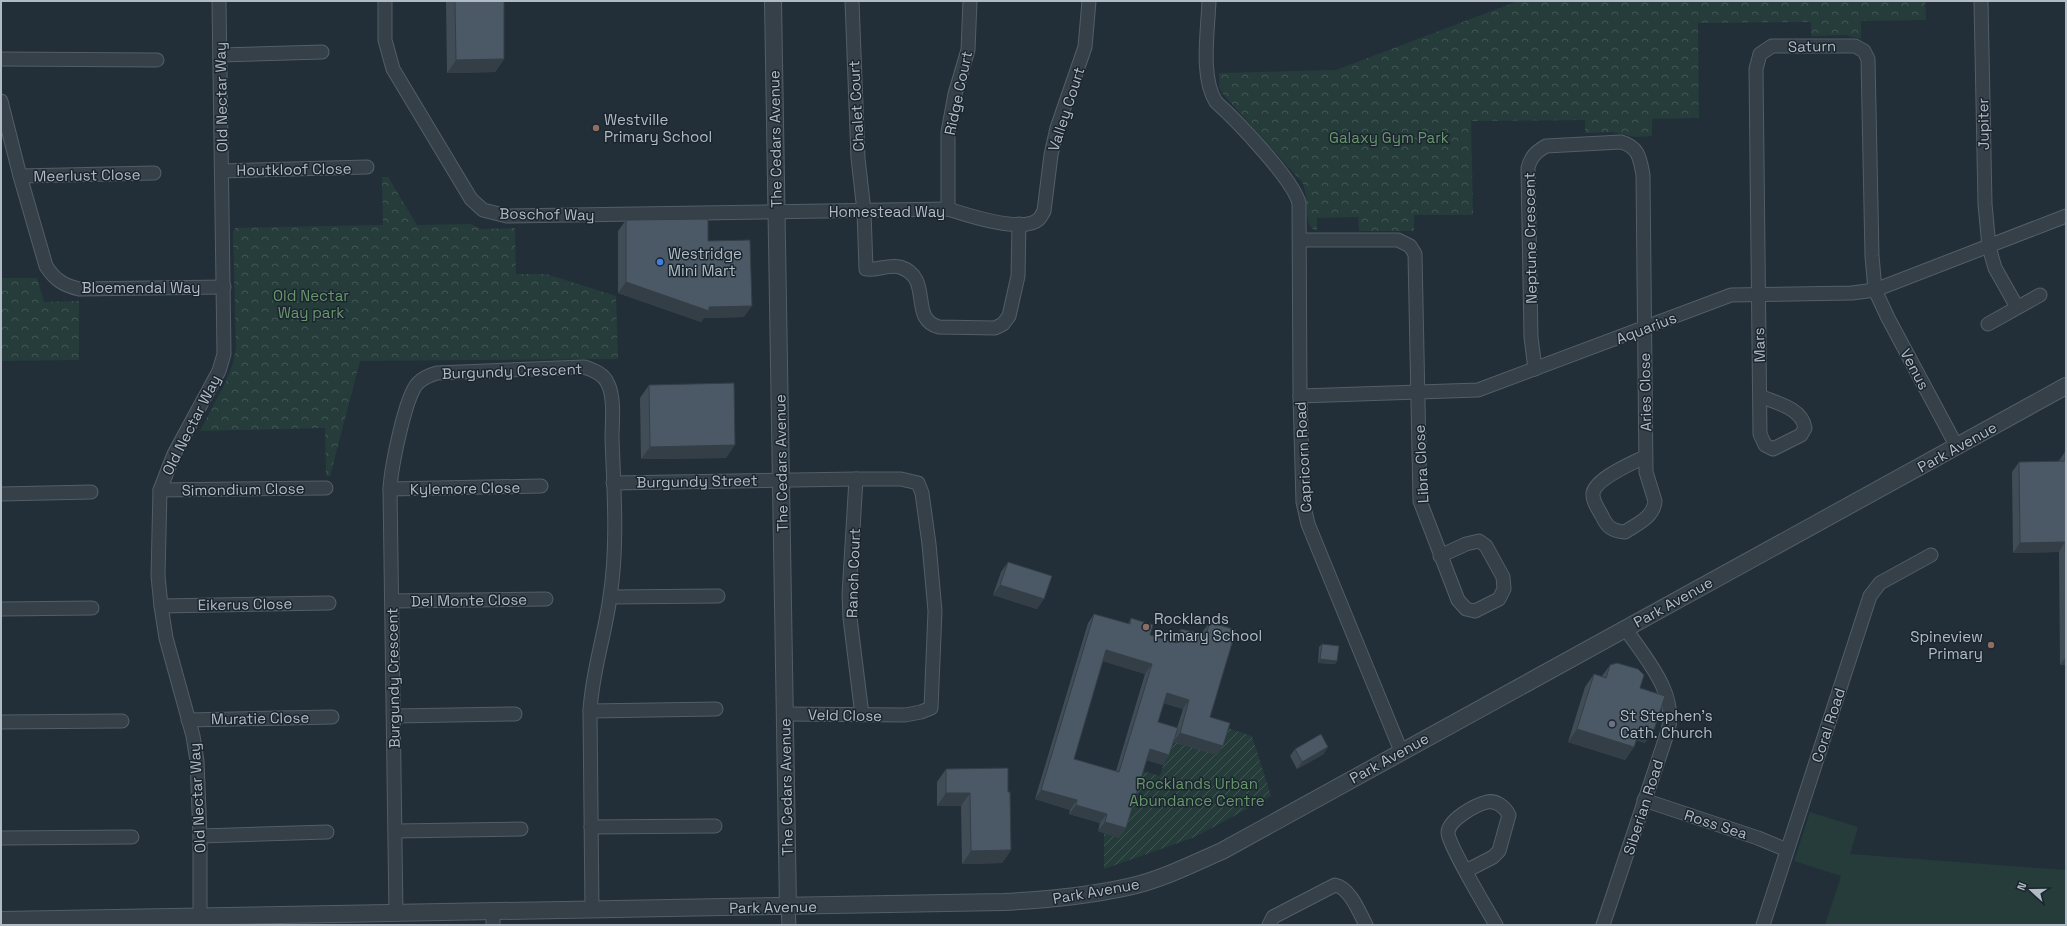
<svg xmlns="http://www.w3.org/2000/svg" width="2067" height="926" font-family="'Space Grotesk',sans-serif">
<style>
.grass{fill:#253c3b}
.forest{fill:url(#forest-crowns)}
.garden{fill:url(#garden-furrows)}
.lines{fill:none;stroke-linecap:round;stroke-linejoin:round}
.minor-casing{stroke:#535e67;stroke-width:15}
.tertiary-casing{stroke:#535e67;stroke-width:18}
.minor{stroke:#354049;stroke-width:13}
.tertiary{stroke:#354049;stroke-width:16}
.wall{fill:#404d57;fill-rule:evenodd}
.shaded-wall{fill:#343e47}
.building{fill:#4a5965;stroke:#343e47;fill-rule:evenodd}
.education-dot{fill:#8d6e63;stroke:#1b252e;stroke-width:1.5}
.shop-dot{fill:#3f7fe0;stroke:#1b252e;stroke-width:1.5}
.worship-dot{fill:#6b7280;stroke:#1b252e;stroke-width:1.5}
.labels{text-anchor:middle;dominant-baseline:central;stroke-width:3;stroke-linejoin:round;paint-order:stroke}
.street-label{font-size:15px;fill:#b0bbc5;stroke:#1b252e}
.poi-label{font-size:15px;fill:#b0bbc5;stroke:#1b252e;text-anchor:start}
.park-label{font-size:15px;fill:#68966d;stroke:#1b252e}
</style>
<defs>
<pattern id="forest-crowns" width="20" height="18" patternUnits="userSpaceOnUse"><rect width="20" height="18" fill="#253c3b"/><path d="M2 6a3 3 0 1 1 6 0M12 15a3 3 0 1 1 6 0" fill="none" stroke="#425656"/></pattern>
<pattern id="garden-furrows" width="10" height="10" patternUnits="userSpaceOnUse"><rect width="10" height="10" fill="#253c3b"/><path d="M-1 1l2-2M0 10L10 0M9 11l2-2" fill="none" stroke="#425656"/></pattern>
</defs>
<rect width="100%" height="100%" fill="#222f39"/>
<polygon class="grass" points="1810,812 1858,827 1850,854 2066,870 2066,925 1825,925 1841,876 1794,861"/>
<g class="forest">
<path d="M1518 1H1925L1926 20 1861 21V39L1846 35 1811 36V22L1698 23 1699 118 1652 119V136L1636 137 1612 132 1585 133V120L1471 121 1473 215H1414V231H1359L1358 217 1317 218V231C1302 227 1310 196 1302 182L1222 93 1219 87V73L1336 70Z"/>
<polygon points="382,177 388,177 417,225 471,224 481,229 515,228 516,274 546,274 616,296 618,359 360,361 330,476 326,476 325,428 200,431 226,381 233,363 236,348 233,232 235,228 383,225"/>
<polygon points="37,278 44,302 79,301 79,360 1,361 1,278"/>
</g>
<polygon class="garden" points="1225,727 1252,736 1271,796 1195,837 1104,869 1104,833 1119,838 1139,770 1160,776 1170,741"/>
<g class="lines">
<defs>
<g id="minor">
<path d="M385 1V40L393 69 471 199 483 210 507 216 948 209C967 215 1023 234 1039 219 1041 217 1042 214 1044 211L1051 155 1057 128 1085 47 1089 1"/>
<path d="M852 1 858 158 864 211 866 269C876 271 888 264 900 267 934 278 908 319 939 327L995 328 1003 324 1009 316 1018 276 1019 224"/>
<path d="M1209 1C1208 31 1200 77 1216 102 1236 120 1293 179 1299 203L1300 396 1303 502 1308 524 1401 751"/>
<polyline points="1981,1 1985,204 1989,247 1995,268 2017,307"/>
<polyline points="220,55 322,52"/>
<polyline points="1,59 157,60"/>
<path d="M1 101 20 176 46 266C55 280 63 285 79 289L224 287"/>
<polyline points="222,171 367,167"/>
<polyline points="20,176 154,173"/>
<polyline points="948,209 948,132 955,94 968,50 970,1"/>
<polyline points="1300,240 1398,240 1410,246 1415,254 1420,501 1458,600 1466,609 1475,611 1499,599 1504,589 1503,577 1486,546 1479,541 1466,544 1440,556"/>
<polyline points="1988,324 2040,295"/>
<path d="M1535 369 1531 337 1528 168C1531 156 1536 152 1546 146L1621 142C1639 147 1640 159 1643 175L1646 472 1655 501C1654 517 1637 524 1625 532 1612 531 1607 527 1602 516 1598 509 1592 500 1593 493 1596 478 1633 463 1646 456"/>
<polyline points="1300,396 1478,390 1731,295 1852,293 1875,290 2066,216"/>
<path d="M1760 396C1776 403 1802 408 1805 428L1801 435 1773 449 1765 445 1760 434 1756 69 1760 54 1772 46H1855L1864 51 1868 59 1872 256 1875 290 1888 318 1957 447"/>
<polyline points="856,479 849,595 850,618 862,715"/>
<polyline points="613,483 856,479 901,479 918,483 922,493 929,544 935,611 931,708 921,712 905,715 785,714"/>
<polyline points="390,489 541,486"/>
<polyline points="160,490 326,488"/>
<polyline points="1,494 91,492"/>
<polyline points="610,597 718,596"/>
<polyline points="392,601 546,599"/>
<polyline points="161,606 329,603"/>
<polyline points="1,609 92,608"/>
<polyline points="590,711 716,709"/>
<polyline points="394,716 515,714"/>
<polyline points="188,720 332,717"/>
<polyline points="1,722 122,721"/>
<polyline points="1644,800 1758,838 1787,850"/>
<polyline points="591,827 715,826"/>
<polyline points="396,831 521,829"/>
<polyline points="200,836 327,832"/>
<polyline points="1,838 132,837"/>
<path d="M1466 871 1493 857 1499 851 1509 815C1505 807 1496 800 1487 802 1475 805 1448 820 1448 833 1449 846 1487 909 1496 925"/>
<polyline points="788,907 789,925"/>
<polyline points="493,913 493,925"/>
<path d="M396 914 390 489C391 469 405 396 418 383 424 377 430 375 437 373L584 367C594 370 604 374 608 384 615 399 612 422 612 439 614 491 618 545 610 597 605 635 592 672 590 711L592 910"/>
<polyline points="200,918 200,836 197,761 193,736 166,638 161,606 158,576 160,490 174,454 219,371 224,354 219,1"/>
<path d="M1269 925 1273 917 1335 885C1350 888 1359 912 1366 925"/>
<path d="M1603 925 1668 731C1678 693 1645 658 1625 628"/>
<polyline points="1763,925 1870,596 1880,583 1931,555"/>
</g>
<g id="tertiary">
<polyline points="773,1 788,907"/>
<path d="M1 920 1003 902C1045 900 1087 896 1128 887 1161 880 1192 864 1222 851L2066 386"/>
</g>
</defs>
<use href="#minor" class="minor-casing"/>
<use href="#tertiary" class="tertiary-casing"/>
<use href="#minor" class="minor"/>
<use href="#tertiary" class="tertiary"/>
</g>
<g class="wall">
<polygon points="446,1 504,1 504,59 495,72 447,73"/>
<polygon points="626,220 708,241 744,317 704,318 701,322 618,293 618,231"/>
<polygon points="649,385 726,458 641,459 640,398"/>
<polygon points="2065,452 2066,452 2066,665 2060,665 2059,552 2013,553 2012,472 2019,462 2058,462"/>
<polygon points="1008,562 1044,599 1037,609 993,595 1001,572"/>
<path d="M1094 614 1128 624 1131 618 1150 635 1174 642 1175 638 1181 629 1202 634 1203 631 1210 622V717L1223 746 1217 755 1173 742 1169 755 1163 765 1146 760 1126 828 1119 838 1098 831 1100 823 1069 814 1070 810 1035 799 1088 623ZM1103 661 1145 674 1116 771 1074 759ZM1163 703 1183 709 1177 728 1158 722Z"/>
<polygon points="1322,644 1337,661 1335,664 1318,663 1319,647"/>
<polygon points="1610,665 1640,688 1645,743 1636,740 1634,747 1625,760 1568,742 1585,687 1594,674 1602,676"/>
<polygon points="1295,749 1324,754 1297,769 1290,756"/>
<polygon points="946,769 1008,792 1011,850 1002,863 962,864 961,806 937,806 937,782"/>
</g>
<g class="shaded-wall">
<polygon points="504,59 495,72 447,73 456,60"/>
<polygon points="626,282 709,307 752,306 744,317 704,318 701,322 618,293"/>
<polygon points="735,445 726,458 641,459 650,447"/>
<polygon points="2065,542 2059,552 2013,553 2020,543"/>
<polygon points="1000,585 1044,599 1037,609 993,595"/>
<polygon points="1106,650 1152,664 1145,674 1099,660"/>
<polygon points="2066,657 2066,665 2060,665"/>
<polygon points="1320,659 1337,661 1335,664 1318,663"/>
<polygon points="1167,693 1189,700 1183,709 1160,702"/>
<polygon points="1641,726 1654,730 1645,743 1631,739"/>
<polygon points="1577,729 1634,747 1625,760 1568,742"/>
<polygon points="1180,733 1223,746 1217,755 1173,742"/>
<polygon points="1328,747 1324,754 1297,769 1302,762"/>
<polygon points="1150,749 1169,755 1163,765 1143,759"/>
<polygon points="1041,790 1077,800 1070,810 1035,799"/>
<polygon points="946,793 970,793 961,806 937,806"/>
<polygon points="1076,805 1107,814 1100,823 1069,814"/>
<polygon points="1105,822 1126,828 1119,838 1098,831"/>
<polygon points="1011,850 1002,863 962,864 971,851"/>
</g>
<g class="building">
<polygon points="455,1 504,1 504,59 456,60"/>
<polygon points="708,219 708,241 750,240 752,306 709,307 709,311 626,282 626,220"/>
<polygon points="734,383 735,445 650,447 649,385"/>
<polygon points="2065,452 2066,452 2066,581 2065,542 2020,543 2019,462 2065,461"/>
<polygon points="1008,562 1052,576 1044,599 1000,585"/>
<path d="M1094 614 1130 624 1131 618 1153 625 1150 635 1177 643 1181 629 1206 635 1210 622 1236 630 1210 717 1230 723 1223 746 1180 733 1189 700 1167 693 1158 722 1178 728 1169 755 1150 749 1126 828 1105 822 1107 814 1076 805 1077 800 1041 790ZM1106 650 1152 664 1119 772 1074 759Z"/>
<polygon points="1322,644 1339,646 1337,661 1320,659"/>
<polygon points="1617,663 1638,669 1644,675 1640,688 1665,696 1654,730 1641,726 1634,747 1577,729 1594,674 1606,678 1610,665"/>
<polygon points="1321,734 1328,747 1302,762 1295,749"/>
<polygon points="1008,768 1008,792 1010,792 1011,850 971,851 970,793 946,793 946,769"/>
</g>
<g class="education-dot">
<circle cx="596" cy="128" r="4"/>
<circle cx="1146" cy="627" r="4"/>
<circle cx="1991" cy="645" r="4"/>
</g>
<circle class="shop-dot" cx="660" cy="262" r="4"/>
<circle class="worship-dot" cx="1612" cy="724" r="4"/>
<g class="labels">
<g class="street-label">
<text transform="translate(1812 46) rotate(-1)">Saturn</text>
<text transform="translate(958 93) rotate(-78)">Ridge Court</text>
<text transform="translate(221 97) rotate(-91)">Old Nectar Way</text>
<text transform="translate(856 106) rotate(-93)">Chalet Court</text>
<text transform="translate(1066 109) rotate(-72)">Valley Court</text>
<text transform="translate(1983 124) rotate(-91)">Jupiter</text>
<text transform="translate(775 139) rotate(-91)">The Cedars Avenue</text>
<text transform="translate(294 169) rotate(-1)">Houtkloof Close</text>
<text transform="translate(87 175) rotate(-1)">Meerlust Close</text>
<text x="887" y="211">Homestead Way</text>
<text transform="translate(547 214) rotate(1)">Boschof Way</text>
<text transform="translate(1530 238) rotate(-91)">Neptune Crescent</text>
<text x="141" y="287">Bloemendal Way</text>
<text transform="translate(1646 328) rotate(-21)">Aquarius</text>
<text transform="translate(1759 345) rotate(-92)">Mars</text>
<text transform="translate(1915 369) rotate(62)">Venus</text>
<text transform="translate(512 371) rotate(-2)">Burgundy Crescent</text>
<text transform="translate(1645 392) rotate(-91)">Aries Close</text>
<text transform="translate(191 425) rotate(-63)">Old Nectar Way</text>
<text transform="translate(1957 447) rotate(-29)">Park Avenue</text>
<text transform="translate(1303 457) rotate(-93)">Capricorn Road</text>
<text transform="translate(781 463) rotate(-91)">The Cedars Avenue</text>
<text transform="translate(1421 464) rotate(-93)">Libra Close</text>
<text transform="translate(697 481) rotate(-1)">Burgundy Street</text>
<text transform="translate(465 488) rotate(-1)">Kylemore Close</text>
<text transform="translate(243 489) rotate(-1)">Simondium Close</text>
<text transform="translate(853 573) rotate(-88)">Ranch Court</text>
<text transform="translate(469 600) rotate(-1)">Del Monte Close</text>
<text transform="translate(1673 602) rotate(-29)">Park Avenue</text>
<text transform="translate(245 604) rotate(-1)">Eikerus Close</text>
<text transform="translate(393 678) rotate(-91)">Burgundy Crescent</text>
<text transform="translate(845 715) rotate(1)">Veld Close</text>
<text transform="translate(260 718) rotate(-1)">Muratie Close</text>
<text transform="translate(1828 725) rotate(-72)">Coral Road</text>
<text transform="translate(1389 758) rotate(-29)">Park Avenue</text>
<text transform="translate(786 787) rotate(-91)">The Cedars Avenue</text>
<text transform="translate(197 798) rotate(-93)">Old Nectar Way</text>
<text transform="translate(1643 807) rotate(-72)">Siberian Road</text>
<text transform="translate(1716 824) rotate(18)">Ross Sea</text>
<text transform="translate(1096 891) rotate(-10)">Park Avenue</text>
<text transform="translate(773 907) rotate(-1)">Park Avenue</text>
</g>
<g class="poi-label">
<text x="604" y="119">Westville<tspan x="604" dy="17">Primary School</tspan></text>
<text x="668" y="253">Westridge<tspan x="668" dy="17">Mini Mart</tspan></text>
<text x="1154" y="618">Rocklands<tspan x="1154" dy="17">Primary School</tspan></text>
<text x="1983" y="636" text-anchor="end">Spineview<tspan x="1983" dy="17">Primary</tspan></text>
<text x="1620" y="715">St Stephen's<tspan x="1620" dy="17">Cath. Church</tspan></text>
</g>
<g class="park-label">
<text x="1389" y="137">Galaxy Gym Park</text>
<text x="311" y="295">Old Nectar<tspan x="311" dy="17">Way park</tspan></text>
<text x="1197" y="783">Rocklands Urban<tspan x="1197" dy="17">Abundance Centre</tspan></text>
</g>
</g>
<rect width="2067" height="926" fill="none" stroke="#b0bbc5" stroke-width="4"/>
<g transform="translate(2031 890) rotate(291)" stroke="#1b252e" stroke-width="3" paint-order="stroke">
<path d="M0-3L7 15L0 10L-7 15Z" fill="#b0bbc5"/>
<text y="-6" font-size="11" font-weight="bold" text-anchor="middle" fill="#b0bbc5">N</text>
</g>
</svg>
